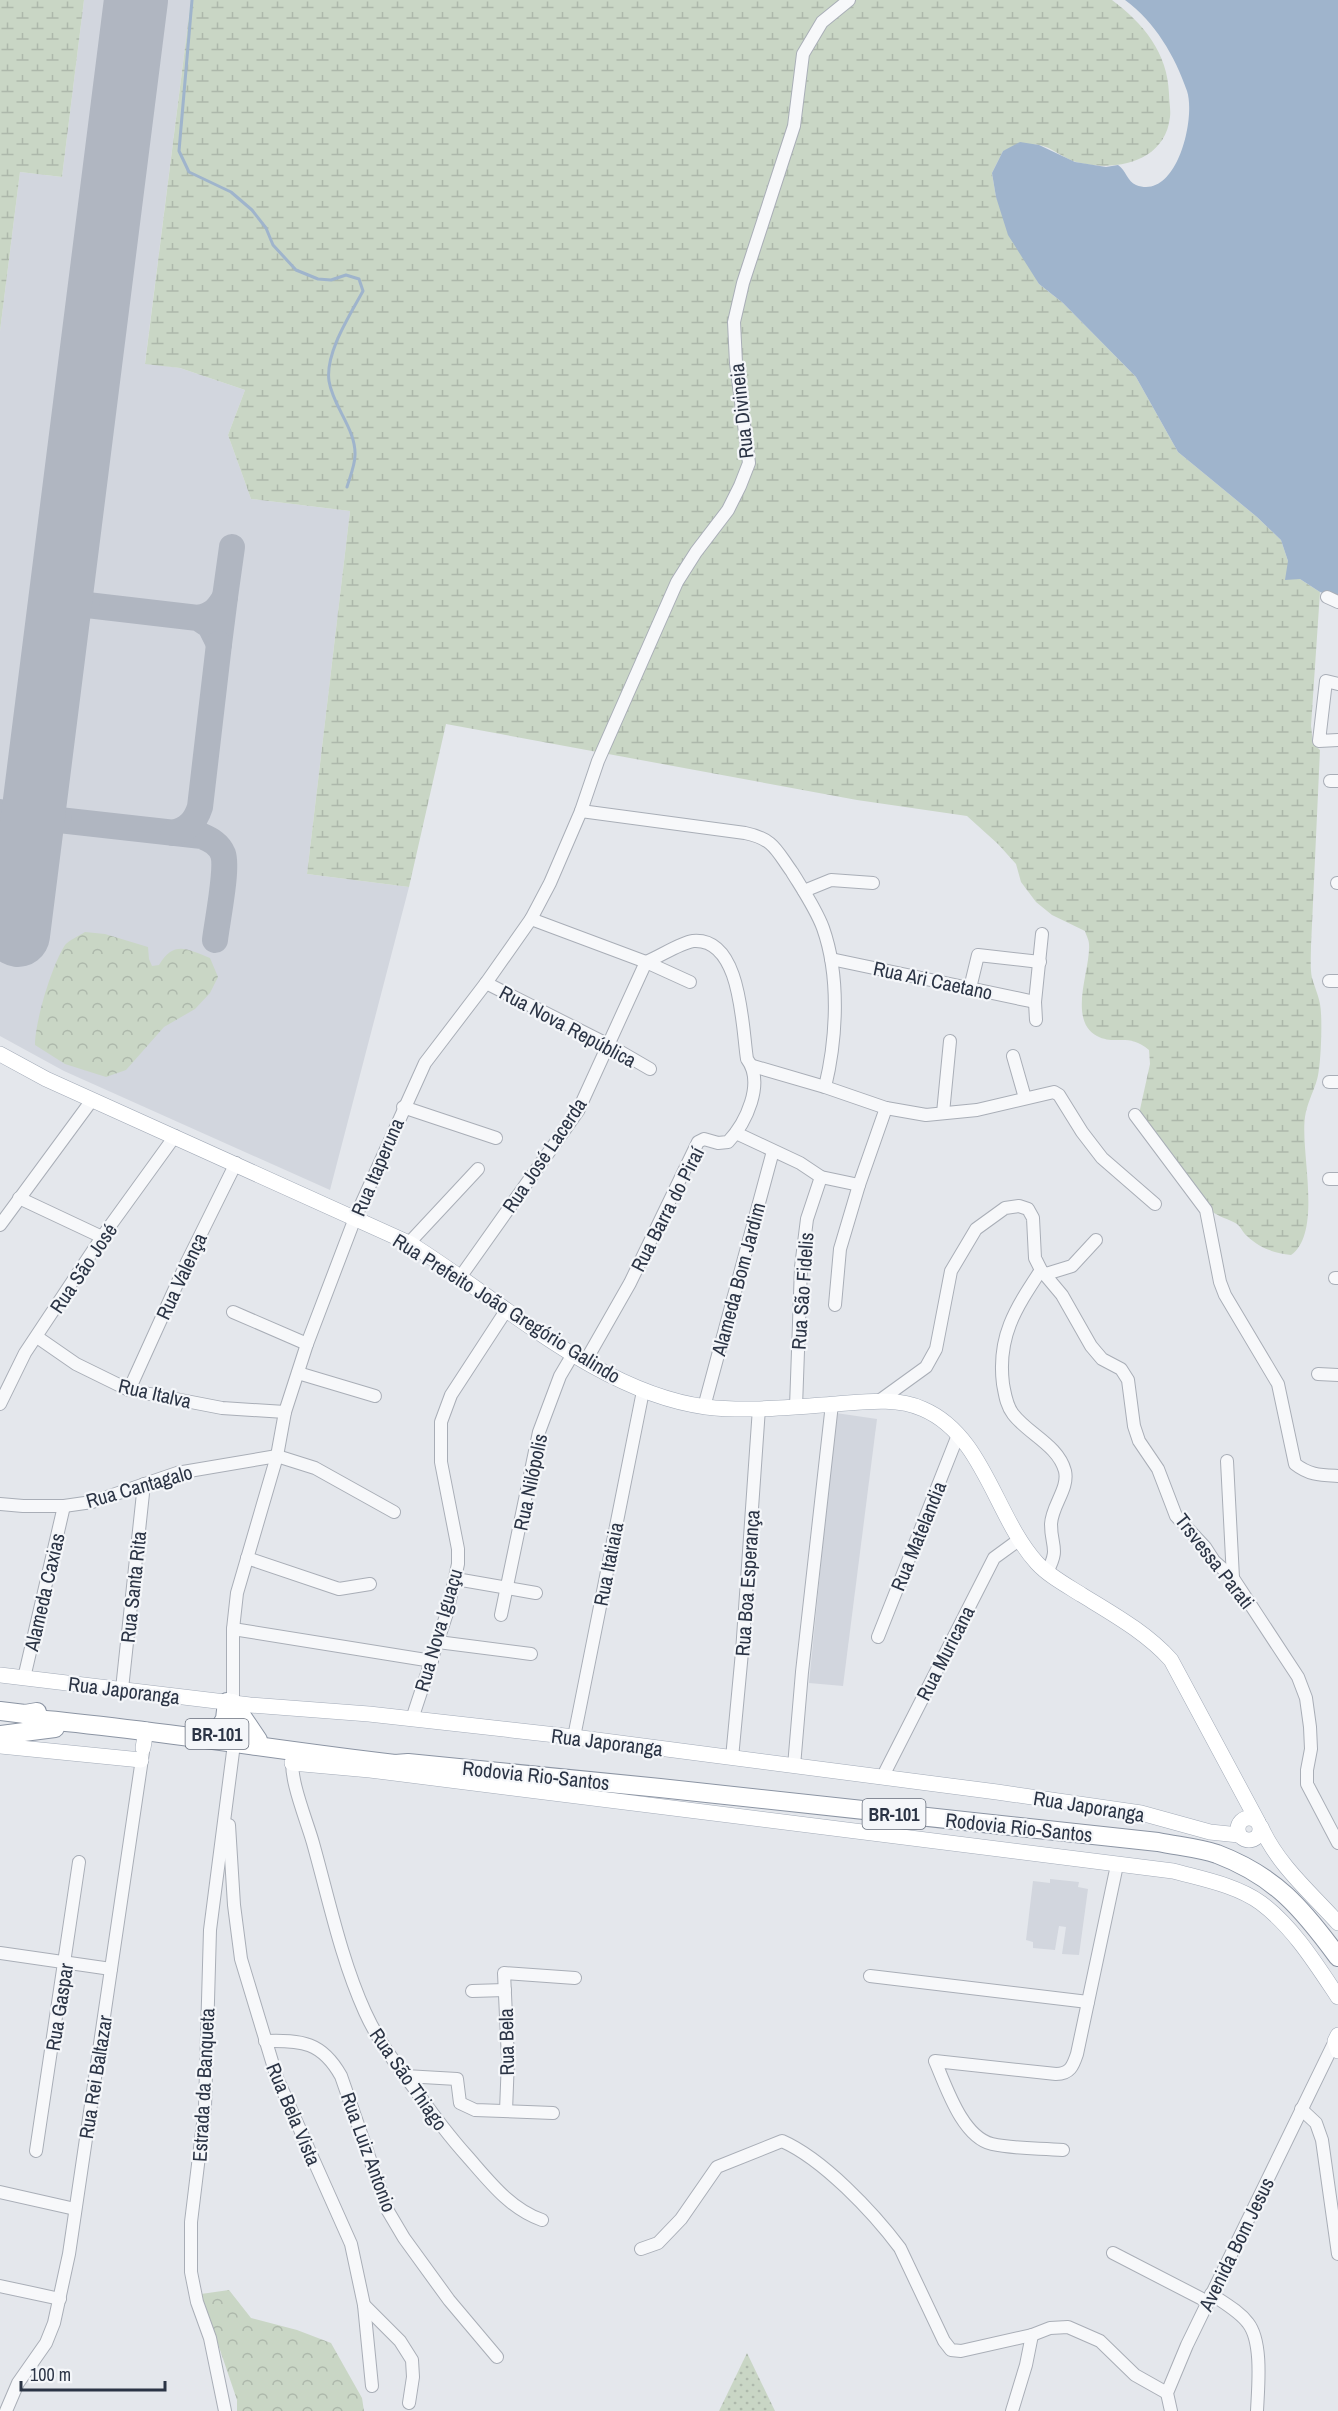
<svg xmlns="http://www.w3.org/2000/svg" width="1338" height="2411" font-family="'Archivo Narrow',sans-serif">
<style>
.built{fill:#d2d6de}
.grass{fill:url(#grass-dots)}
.forest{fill:url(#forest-crowns)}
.wetland{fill:url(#wetland-marsh)}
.water{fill:#9fb4cc}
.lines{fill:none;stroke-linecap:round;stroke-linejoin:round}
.stream{stroke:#9fb4cc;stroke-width:3}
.taxiway{stroke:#b0b6c1;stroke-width:26}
.runway{stroke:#b0b6c1;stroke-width:64}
.minor-casing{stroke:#a9aeb7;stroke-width:14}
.major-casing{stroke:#a3abb8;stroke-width:16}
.highway-casing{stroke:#8b94a3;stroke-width:20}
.minor{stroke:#f7f8fa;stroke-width:12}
.major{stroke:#fff;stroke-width:15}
.highway{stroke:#fff;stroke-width:18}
.labels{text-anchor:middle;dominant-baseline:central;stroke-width:4.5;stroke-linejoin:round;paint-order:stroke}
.shield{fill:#f4f6f9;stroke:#676e7b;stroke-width:1.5}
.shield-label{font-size:18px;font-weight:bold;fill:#2b3445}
.street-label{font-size:20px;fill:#2b3445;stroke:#f4f6f9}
</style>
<defs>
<pattern id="grass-dots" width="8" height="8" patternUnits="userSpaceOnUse" patternTransform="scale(1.5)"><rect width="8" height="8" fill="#c9d6c5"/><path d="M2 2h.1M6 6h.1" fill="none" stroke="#adb8ab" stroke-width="1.8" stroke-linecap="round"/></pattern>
<pattern id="forest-crowns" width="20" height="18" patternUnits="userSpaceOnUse" patternTransform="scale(1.5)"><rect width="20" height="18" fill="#c9d6c5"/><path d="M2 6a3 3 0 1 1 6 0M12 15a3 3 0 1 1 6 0" fill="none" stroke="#adb8ab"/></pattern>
<pattern id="wetland-marsh" width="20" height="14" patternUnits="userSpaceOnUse" patternTransform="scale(1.5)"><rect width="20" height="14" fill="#c9d6c5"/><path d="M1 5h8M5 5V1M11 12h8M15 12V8" fill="none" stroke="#adb8ab"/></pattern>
</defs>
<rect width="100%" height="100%" fill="#e4e7ec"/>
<g class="built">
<polygon points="84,0 191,0 145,363 180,368 245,390 228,435 251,499 350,511 307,874 409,887 330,1190 64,1071 0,1036 0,331 20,172 62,177"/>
<polygon points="836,1413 877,1419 843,1686 809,1683"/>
<polygon points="1050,1879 1079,1882 1078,1887 1088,1889 1079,1955 1062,1954 1066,1927 1059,1926 1055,1950 1033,1948 1033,1942 1026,1940 1033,1881 1050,1883"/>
</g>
<polygon class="grass" points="747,2353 775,2411 719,2411"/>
<g class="forest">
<path d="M85 932 105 934 148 947 149 959 152 966 159 965C174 940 187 949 210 958L218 977 210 993 195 1009 164 1027 126 1070 106 1077 65 1064 35 1045C35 1021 52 965 65 945 69 940 79 936 85 932Z"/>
<polygon points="229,2290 251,2318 297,2330 331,2343 362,2398 364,2411 237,2411 237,2400 201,2294"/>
</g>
<g class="wetland">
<polygon points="0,0 84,0 62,177 20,172 0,331"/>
<path d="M191 0H1112C1143 23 1168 53 1169 94 1169 101 1171 110 1170 117 1165 163 1114 172 1076 162 1064 159 1052 147 1039 145 1029 144 1013 149 1003 151L992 173 996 197 1039 284 1063 303 1136 377 1178 452 1257 517 1281 540 1288 561 1300 579 1320 592 1311 726 1313 743 1320 750 1311 946C1311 956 1310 969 1312 978 1316 991 1321 1001 1321 1014 1322 1027 1321 1072 1316 1083 1312 1095 1307 1104 1305 1117 1300 1152 1323 1232 1291 1255 1273 1253 1260 1248 1247 1236 1243 1233 1241 1227 1237 1224 1229 1219 1219 1217 1211 1211L1139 1114 1150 1064 1149 1050C1128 1032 1116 1046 1097 1036 1067 1020 1091 969 1089 944 1089 940 1086 935 1085 931L1052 915 1036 902 1021 882 1016 864 998 844 967 816 857 800 446 724 409 887 307 874 350 511 251 499 228 435 245 390 180 368 145 364Z"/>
</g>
<path class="water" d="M1125 0H1338V599L1320 592 1300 579 1285 580 1288 561 1281 540 1257 517 1178 452 1136 377 1063 303 1039 284 1008 235 996 197 992 173 1003 151 1020 142 1039 145 1075 162 1106 167 1118 165C1126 170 1127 181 1136 185 1177 201 1196 118 1187 91 1175 56 1155 22 1125 0Z"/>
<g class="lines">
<path class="stream" d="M192 0 179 151 189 172 231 192 252 210 266 228 273 245 296 270 318 279 331 280 346 275 359 279 363 291C350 315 325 353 329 381 333 407 356 429 355 455 355 465 350 477 347 487"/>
<g class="taxiway">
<polyline points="225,597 232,547"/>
<path d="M87 605 198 618 210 626 219 644 225 597C218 609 213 615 198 618"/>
<path d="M57 631C64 615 69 608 87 605L69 592 64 574"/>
<path d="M0 812C20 815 27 824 30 843"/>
<path d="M59 820 202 836C211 840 219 844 223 854 228 869 217 922 215 940"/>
<path d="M173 833C188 829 195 822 200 807L219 644"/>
<path d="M30 843C36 829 42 821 59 820 44 814 40 806 37 791"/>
</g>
<polyline class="runway" points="18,935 136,0"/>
<defs>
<g id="minor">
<polyline points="1327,597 1338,602"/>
<polyline points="1338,684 1326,681 1319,741 1338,740"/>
<polyline points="1330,781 1338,781"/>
<path d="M581 811 745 833C774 839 776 850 792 872 803 890 816 909 823 928 840 976 837 1038 825 1087"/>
<polyline points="1337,883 1338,883"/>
<polyline points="804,891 831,880 873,883"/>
<polyline points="531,919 646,962 690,982"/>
<polyline points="831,959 1035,1002"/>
<polyline points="1329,981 1338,981"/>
<polyline points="486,983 607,1044 650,1069"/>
<polyline points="970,988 978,955 1040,962"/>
<polyline points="1036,1020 1035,1002 1042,934"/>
<polyline points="1013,1056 1025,1098"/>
<polyline points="753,1066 825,1087 886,1108 926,1115 977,1110 1054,1092 1059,1095 1082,1132 1102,1158 1155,1204"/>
<polyline points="1329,1082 1338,1082"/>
<polyline points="403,1107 496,1138"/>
<polyline points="943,1113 950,1041"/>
<path d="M1135 1115 1206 1210 1220 1282 1225 1295 1278 1384 1295 1464C1309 1475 1320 1475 1338 1476"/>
<polyline points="736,1133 800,1163 821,1177 859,1185"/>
<polyline points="1329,1179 1338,1179"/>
<polyline points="19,1198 102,1237"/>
<polyline points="0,1225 92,1100"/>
<polyline points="409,1243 478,1169"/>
<path d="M1041 1270C1016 1308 997 1336 1003 1384 1005 1394 1006 1405 1013 1414 1028 1434 1058 1445 1065 1471 1069 1489 1052 1505 1051 1524 1051 1547 1060 1548 1047 1572"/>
<polyline points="1046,1274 1072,1266 1096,1240"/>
<path d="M461 1276 578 1111 646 962C659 957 680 943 693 941 742 937 742 1028 747 1059 765 1083 746 1123 728 1142L718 1143 704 1139 698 1142 630 1283 585 1362"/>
<polyline points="1335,1278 1338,1278"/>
<polyline points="835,1305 840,1249 859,1185 886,1108"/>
<polyline points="233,1312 307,1344"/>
<polyline points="37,1337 76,1364 129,1390 222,1408 285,1412"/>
<polyline points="298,1373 375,1396"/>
<polyline points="1318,1374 1338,1375"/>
<polyline points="129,1390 187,1262 236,1163"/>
<polyline points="879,1401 926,1367 936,1349 951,1271 976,1229 1005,1208 1019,1206 1028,1209 1033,1218 1035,1258 1041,1270 1062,1295 1091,1346 1102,1359 1121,1369 1128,1380 1134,1426 1139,1441 1158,1469 1176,1516 1205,1547 1214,1561 1233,1578 1298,1677 1306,1698 1310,1727 1311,1749 1307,1770 1307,1784 1338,1843"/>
<polyline points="0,1404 25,1353 102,1237 175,1136"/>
<polyline points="704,1407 773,1151"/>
<polyline points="796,1407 801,1267 807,1219 821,1177"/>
<polyline points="1227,1461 1233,1578"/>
<polyline points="0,1504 23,1506 64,1506 92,1502 177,1473 277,1456 315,1468 394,1512"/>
<polyline points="247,1558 339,1589 370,1584"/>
<polyline points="456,1579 536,1593"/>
<polyline points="501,1615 539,1432 560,1376 573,1354"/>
<polyline points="233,1629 432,1661"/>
<polyline points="878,1637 958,1435"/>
<polyline points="438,1642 531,1654"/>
<polyline points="24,1678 64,1506"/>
<polyline points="122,1689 144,1484"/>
<polyline points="233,1703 233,1629 237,1593 277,1456 285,1412 307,1344 355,1218 425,1063 486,983 531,919 550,883 581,811 598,761 677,582 696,552 728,510 740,486 749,463 736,363 734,322 743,283 794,126 803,54 822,22 849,0"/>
<polyline points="412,1719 447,1613 458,1564 458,1549 441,1462 441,1422 451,1395 507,1309"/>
<polyline points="574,1737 643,1391"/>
<path d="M293 1756C288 1777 307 1821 313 1843 329 1900 341 1959 365 2012 378 2041 396 2064 414 2088 431 2112 448 2135 467 2156 489 2181 510 2209 542 2220"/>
<polyline points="732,1758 742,1652 759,1408"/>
<polyline points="794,1766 802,1672 832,1404"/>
<polyline points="882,1778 994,1558 1020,1539"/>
<polyline points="229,1825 234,1905 241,1959 277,2078 351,2244 364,2305 400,2341 412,2360 413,2377 409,2403"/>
<polyline points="0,1953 111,1969"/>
<polyline points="870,1976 1088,2002"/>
<polyline points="472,1991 505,1990"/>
<path d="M265 2041C302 2040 322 2042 341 2076L388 2211 404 2238 449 2300 497 2357"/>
<polyline points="405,2076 457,2079 460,2103 475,2110 553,2113"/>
<polyline points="1301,2109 1316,2123 1322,2140 1338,2254"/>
<polyline points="506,2111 508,2059 504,1973 575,1978"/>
<path d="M1063 2150C1040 2148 1014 2149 992 2144 962 2137 946 2086 935 2061L1056 2074C1070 2074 1073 2066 1077 2054L1117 1865"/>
<polyline points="36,2151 79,1862"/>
<polyline points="0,2192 75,2209"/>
<path d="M641 2249 658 2243 681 2219 717 2167 782 2141C823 2159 873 2212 900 2248L944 2341 951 2350 961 2351 1032 2335 1050 2328 1068 2327 1100 2341 1135 2375 1167 2393"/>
<polyline points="1113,2253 1208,2302"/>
<polyline points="0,2286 60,2299"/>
<path d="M1211 2294C1224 2303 1239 2311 1248 2323 1263 2342 1258 2388 1257 2411"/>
<polyline points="364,2305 372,2386"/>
<polyline points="6,2411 18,2383 46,2343 54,2323 69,2254 143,1752"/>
<polyline points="225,2411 210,2338 197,2302 191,2272 191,2222 205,2107 210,1930 234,1744"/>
<polyline points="1012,2411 1026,2365 1032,2335"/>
<polyline points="1171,2411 1167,2393 1187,2345 1335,2041"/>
</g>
<g id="major">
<path d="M0 1054 46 1079 409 1243C500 1299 598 1393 706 1407 748 1412 793 1407 836 1404 864 1402 896 1397 923 1409 984 1435 995 1517 1037 1563 1049 1576 1066 1585 1082 1595 1113 1614 1147 1633 1171 1660L1258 1822"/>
<polyline points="0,1675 250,1705 369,1714 574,1737 997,1792 1141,1813 1210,1832 1239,1835"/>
<polyline points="0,1746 141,1760"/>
<polyline points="143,1748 146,1730"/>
<path d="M292 1763 370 1770 1173 1871C1202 1879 1236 1885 1261 1903 1293 1927 1316 1964 1338 1997"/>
<circle cx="1249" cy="1829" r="11"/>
<path d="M1261 1827C1278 1865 1310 1892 1338 1923"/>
<polyline points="1338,2035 1335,2041 1338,2051"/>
</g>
<g id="highway">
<polyline points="233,1703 258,1740"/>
<polyline points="0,1711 25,1714 37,1712"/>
<path d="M25 1714 36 1719C157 1730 275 1750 395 1764L408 1763 660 1788 1158 1842C1177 1846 1199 1848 1217 1854 1275 1876 1302 1908 1338 1957"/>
<polyline points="216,1734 225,1719 227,1702"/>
<polyline points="0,1735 55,1728"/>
</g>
</defs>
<use href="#minor" class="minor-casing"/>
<use href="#major" class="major-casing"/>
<use href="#highway" class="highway-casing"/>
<use href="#minor" class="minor"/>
<use href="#major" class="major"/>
<use href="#highway" class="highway"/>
</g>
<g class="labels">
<g class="shield">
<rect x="185.5" y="1719" width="63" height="30" rx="4.5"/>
<rect x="862.5" y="1799" width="63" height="30" rx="4.5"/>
</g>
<g class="shield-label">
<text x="217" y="1734">BR-101</text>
<text x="894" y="1814">BR-101</text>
</g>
<g class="street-label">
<text transform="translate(741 411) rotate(-96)">Rua Divineia</text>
<text transform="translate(933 980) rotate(12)">Rua Ari Caetano</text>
<text transform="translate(568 1026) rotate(28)">Rua Nova República</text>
<text transform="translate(544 1155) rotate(-56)">Rua José Lacerda</text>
<text transform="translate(377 1167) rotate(-67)">Rua Itaperuna</text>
<text transform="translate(667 1209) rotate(-63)">Rua Barra do Piraí</text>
<text transform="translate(83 1268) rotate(-56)">Rua São José</text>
<text transform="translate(181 1276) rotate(-65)">Rua Valença</text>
<text transform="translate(738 1279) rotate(-75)">Alameda Bom Jardim</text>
<text transform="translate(802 1291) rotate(-86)">Rua São Fidelis</text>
<text transform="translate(507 1308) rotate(32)">Rua Prefeito João Gregório Galindo</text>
<text transform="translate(155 1393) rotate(13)">Rua Italva</text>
<text transform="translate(530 1482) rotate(-78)">Rua Nilópolis</text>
<text transform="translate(139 1486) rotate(-16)">Rua Cantagalo</text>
<text transform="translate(918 1536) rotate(-68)">Rua Matelandia</text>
<text transform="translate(1215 1561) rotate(52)">Trsvessa Parati</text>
<text transform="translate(608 1564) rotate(-79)">Rua Itatiaia</text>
<text transform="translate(747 1583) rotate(-86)">Rua Boa Esperança</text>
<text transform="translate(133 1587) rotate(-84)">Rua Santa Rita</text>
<text transform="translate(44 1592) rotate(-77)">Alameda Caxias</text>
<text transform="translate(438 1630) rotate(-74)">Rua Nova Iguaçu</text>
<text transform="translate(945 1653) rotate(-63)">Rua Muricana</text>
<text transform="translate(124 1690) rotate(7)">Rua Japoranga</text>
<text transform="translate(607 1742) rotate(7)">Rua Japoranga</text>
<text transform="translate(536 1775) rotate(6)">Rodovia Rio-Santos</text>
<text transform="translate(1089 1806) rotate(9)">Rua Japoranga</text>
<text transform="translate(1019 1827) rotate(6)">Rodovia Rio-Santos</text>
<text transform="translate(59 2007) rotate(-81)">Rua Gaspar</text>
<text transform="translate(506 2042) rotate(-91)">Rua Bela</text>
<text transform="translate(95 2077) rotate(-81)">Rua Rei Baltazar</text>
<text transform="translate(409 2079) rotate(55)">Rua São Thiago</text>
<text transform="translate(203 2085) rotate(-87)">Estrada da Banqueta</text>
<text transform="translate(294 2114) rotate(67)">Rua Bela Vista</text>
<text transform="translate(369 2152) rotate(70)">Rua Luiz Antonio</text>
<text transform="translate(1236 2244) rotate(-64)">Avenida Bom Jesus</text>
</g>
</g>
<path d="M21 2381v9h144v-9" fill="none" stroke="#2b3445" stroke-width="3"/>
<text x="30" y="2381" font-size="18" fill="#2b3445" stroke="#f4f6f9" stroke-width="4.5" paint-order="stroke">100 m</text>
</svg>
